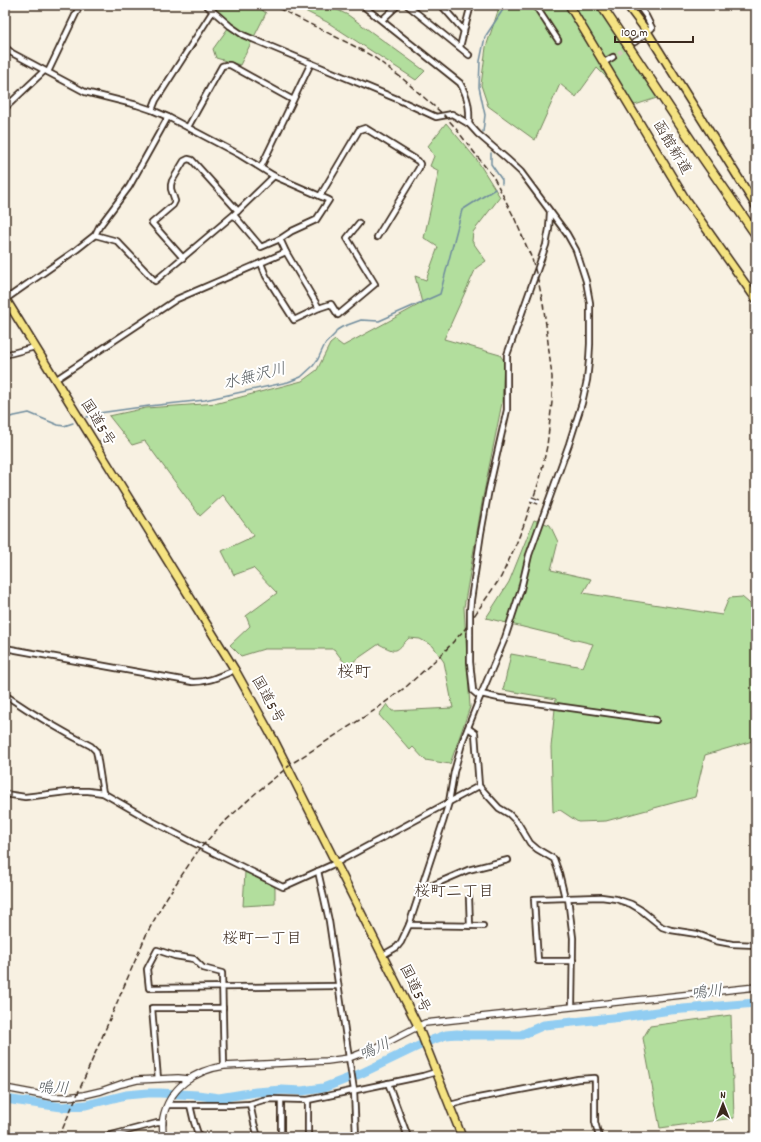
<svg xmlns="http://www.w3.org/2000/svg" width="761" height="1142" font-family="Dekko,'Klee One',sans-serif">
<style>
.green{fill:#b2de9d;stroke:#76845e}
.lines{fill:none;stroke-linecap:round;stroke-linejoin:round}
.stream{stroke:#6f8c9d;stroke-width:1.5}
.river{stroke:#91cdf2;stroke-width:9}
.minor-tunnel{stroke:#d2c9bb;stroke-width:4.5;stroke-dasharray:4.5 2;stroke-linecap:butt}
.minor-casing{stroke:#3b2a1e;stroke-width:8}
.tertiary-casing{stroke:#3b2a1e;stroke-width:8}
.trunk-casing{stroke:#3b2a1e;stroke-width:10}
.motorway-casing{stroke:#3b2a1e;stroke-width:11}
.minor{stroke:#fff;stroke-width:4.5}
.tertiary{stroke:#fff;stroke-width:5.5}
.trunk{stroke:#f5e382;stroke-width:7}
.motorway{stroke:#f5e382;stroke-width:8}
.rail{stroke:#3b2a1e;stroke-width:1.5;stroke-dasharray:6 3;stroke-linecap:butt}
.pedestrian-bridge-casing{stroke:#3b2a1e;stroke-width:6;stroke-linecap:butt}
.minor-bridge-casing{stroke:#3b2a1e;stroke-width:8;stroke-linecap:butt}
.pedestrian-bridge{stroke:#fff;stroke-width:3}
.minor-bridge{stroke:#fff;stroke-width:4.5}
.labels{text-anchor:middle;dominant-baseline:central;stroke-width:4;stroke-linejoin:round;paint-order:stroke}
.street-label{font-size:15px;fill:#3b2a1e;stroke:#fff}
.water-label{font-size:16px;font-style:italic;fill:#555b5e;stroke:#fff}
.neighbourhood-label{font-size:16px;fill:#3b2a1e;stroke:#fff}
.quarter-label{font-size:17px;fill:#3b2a1e;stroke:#fff}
</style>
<rect width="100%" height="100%" fill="#f8f1e2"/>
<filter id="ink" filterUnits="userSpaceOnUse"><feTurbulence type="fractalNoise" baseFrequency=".025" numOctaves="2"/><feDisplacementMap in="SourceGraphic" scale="8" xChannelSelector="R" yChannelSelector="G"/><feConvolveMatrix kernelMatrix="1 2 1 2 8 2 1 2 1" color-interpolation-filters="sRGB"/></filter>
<g filter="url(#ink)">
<g class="green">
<polygon points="210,5 255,5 266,13 240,65 216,58 213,49 231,24"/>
<polygon points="293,5 327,5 348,15 425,71 416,80 327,22"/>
<polygon points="500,5 601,5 663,96 635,105 597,68 576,97 560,84 535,140 488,106 481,85 486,47"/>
<path d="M446 123 477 160 500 197 473 232 472 241 486 261 476 268 444 339 500 355 504 361 502 403 483 497 464 607 470 707 450 764 425 760 413 747 410 750 379 715 387 704 392 711 453 708 444 662 433 646 420 639 409 638C395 652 398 654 379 644L347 666 334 649H264L241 656 230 645 250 626 246 616 277 593 253 568 234 575 222 551 254 536 223 495 200 516 145 441 132 445 109 416 146 408 218 403 302 381 317 370 330 344 335 340 343 346 422 303 415 276 426 280 438 247 424 238 439 171 430 166 434 156 428 146Z"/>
<polygon points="534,520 550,525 558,542 551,570 591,579 583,593 722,615 729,598 742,597 756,609 756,740 705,755 695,797 606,821 578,822 560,810 553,812 551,747 556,699 503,690 511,654 583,667 593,644 486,618 509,582"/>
<polygon points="245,872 275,886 275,904 243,906"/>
<polygon points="731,1015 734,1118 660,1128 643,1038 650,1026"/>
</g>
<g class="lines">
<g class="stream">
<polyline points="483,132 485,115 479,87 480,61 485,37 506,5"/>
<polyline points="491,153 491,164 502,180 502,184"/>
<polyline points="87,417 99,413 149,406 205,400 288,382 301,377 313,366 318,359 325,344 335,334 337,330 342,327 361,320 379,321 440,294 462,210 495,189"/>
<polyline points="5,418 29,413 58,425 64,426 73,423"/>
</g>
<polyline class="river" points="5,1099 62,1107 86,1105 126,1095 148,1093 160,1093 197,1095 219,1098 256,1092 282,1090 302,1091 323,1088 362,1073 412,1049 432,1040 446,1035 457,1034 469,1035 521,1035 544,1025 622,1017 671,1010 756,1003"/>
<polyline class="minor-tunnel" points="613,57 635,42"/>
<defs>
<g id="minor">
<polyline points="206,5 230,26 243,35 397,99 436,117 452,114 469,124 478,134 507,159 521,172 567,234 576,250 586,281 590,303 590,344 589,361 587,380 582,403 569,444 529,555 521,589 505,638 480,697 463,740 454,772 449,802 443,822 409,925 401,942 397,947 383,955"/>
<path d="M362 5 460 83C468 97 470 108 469 124"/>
<polyline points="407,5 469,55"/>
<polyline points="441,5 464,31"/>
<polyline points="535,5 558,40"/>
<polyline points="382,20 398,5"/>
<polyline points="635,42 652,28 646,16 638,5"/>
<polyline points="5,47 12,53 85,92 137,105 152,110 168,117 240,155 274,176 329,200 316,220 292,231 280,239 261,247 234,215"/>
<polyline points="460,47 464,31 471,5"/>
<polyline points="603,63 613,57"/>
<polyline points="48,72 80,5"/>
<polyline points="5,108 44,71"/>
<polyline points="152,110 156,100 213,11"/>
<polyline points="188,127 222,66 226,65 230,65 293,100"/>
<polyline points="261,167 311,63"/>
<polyline points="320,196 359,130 365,128 418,161 420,164 419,168 377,237"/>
<polyline points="95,235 117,241 155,281 238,211 274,176"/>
<polyline points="183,258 152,223 173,205 175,201 171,189 171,185 172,181 184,161 188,159 192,160 238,211"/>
<polyline points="261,263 266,276 294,320 319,308 286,252 280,239"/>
<polyline points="6,299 76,250 95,235 99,227 129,187 168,117"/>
<polyline points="319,308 331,304 338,315 375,284 347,238 359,223"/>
<polyline points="5,311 10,307"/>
<polyline points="5,355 35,347"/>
<polyline points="55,380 177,299 286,252"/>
<polyline points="470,611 471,600 481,533 489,489 507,410 507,355 546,245 549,229 550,212"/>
<polyline points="470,634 470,662 473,691 480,697"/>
<path d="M5 648 193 682C209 682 220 676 235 670"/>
<polyline points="481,694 499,698 656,720"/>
<path d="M5 695C33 714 61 731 91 746L96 751 97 755 103 793"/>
<polyline points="468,728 475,733 479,786 499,808 509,814 518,823 530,843 537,849 554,859 559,873 565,898"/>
<polyline points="5,794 25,797 75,791 88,791 103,793 150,820 194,843 283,887 336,863 479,786"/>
<polyline points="318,871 329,921 349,1058 354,1090 356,1137"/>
<polyline points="419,891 468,870 508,860"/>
<polyline points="469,898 470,926"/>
<polyline points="568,898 573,938 572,1006"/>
<polyline points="409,925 483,926"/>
<polyline points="573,961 538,961 534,899 601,897 616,899 631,904 641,910 662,927 671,930 697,934 716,941 732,944 756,945"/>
<polyline points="224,1066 222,973 203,968 194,959 175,956 157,950 147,969 149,988 338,986"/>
<polyline points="158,1079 152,1008 223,1008"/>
<polyline points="388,1083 408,1137"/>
<polyline points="250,1104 254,1123 258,1137"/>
<polyline points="168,1105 231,1105 250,1104 263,1100 271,1099 308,1100 423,1076 436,1072"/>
<polyline points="190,1105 194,1122 199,1137"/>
<polyline points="450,1105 473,1099 578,1079 595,1078 595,1122 599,1137"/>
<polyline points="104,1137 157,1123 163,1123"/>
<polyline points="281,1137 281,1100"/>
<polyline points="308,1137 308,1100"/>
</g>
<g id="tertiary">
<polyline points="5,1088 53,1097 67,1097 84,1095 101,1091 121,1084 137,1080 178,1078 189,1079"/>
<path d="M163 1137C163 1131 162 1124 163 1118 169 1088 195 1070 224 1066L327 1061 349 1058 382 1045 425 1023 756 987"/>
</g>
<g id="trunk">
<polyline points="569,5 686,200 756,299"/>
<polyline points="627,5 648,33 756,206"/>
<polyline points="5,298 235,670 275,742 418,1026 462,1137"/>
</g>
<polyline id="motorway" points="601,5 696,148 756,235"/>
</defs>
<use href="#minor" class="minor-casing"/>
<use href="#tertiary" class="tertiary-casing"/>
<use href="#trunk" class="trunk-casing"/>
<use href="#motorway" class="motorway-casing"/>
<use href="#minor" class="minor"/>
<use href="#tertiary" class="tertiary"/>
<use href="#trunk" class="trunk"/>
<use href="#motorway" class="motorway"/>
<polyline class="rail" points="59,1137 147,933 167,897 198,851 221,825 257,792 294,762 375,710 407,686 443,653 465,629 501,577 514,549 523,527 540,479 547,446 552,402 552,377 546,325 543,303 538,280 532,259 514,217 494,178 453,125 444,115 403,79 375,58 358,48 272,5"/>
<defs>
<polyline id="pedestrian-bridge" points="531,499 539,502"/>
<polyline id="minor-bridge" points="470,634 470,611"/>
</defs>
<use href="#pedestrian-bridge" class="pedestrian-bridge-casing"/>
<use href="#minor-bridge" class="minor-bridge-casing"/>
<use href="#pedestrian-bridge" class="pedestrian-bridge"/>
<use href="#minor-bridge" class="minor-bridge"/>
</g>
</g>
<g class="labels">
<g class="street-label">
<text transform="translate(671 148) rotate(59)">函館新道</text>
<text transform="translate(97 423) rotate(58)">国道5号</text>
<text transform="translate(267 700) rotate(61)">国道5号</text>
<text transform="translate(414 989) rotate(64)">国道5号</text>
</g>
<g class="water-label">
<text transform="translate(255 377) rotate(-14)">水無沢川</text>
<text transform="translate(707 993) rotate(-6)">鳴川</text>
<text transform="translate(375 1050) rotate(-24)">鳴川</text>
<text transform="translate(53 1089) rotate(3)">鳴川</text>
</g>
<g class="neighbourhood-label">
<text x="454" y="892">桜町二丁目</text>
<text x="262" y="939">桜町一丁目</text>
</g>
<g class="quarter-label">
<text x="354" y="674">桜町</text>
</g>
</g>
<rect width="761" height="1142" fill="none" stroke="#fff" stroke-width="20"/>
<rect x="10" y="10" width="741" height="1122" fill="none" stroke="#3b2a1e" stroke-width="1.5" filter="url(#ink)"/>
<g transform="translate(723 1104)" stroke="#ffffff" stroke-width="3" paint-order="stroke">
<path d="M0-3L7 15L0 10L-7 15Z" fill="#3b2a1e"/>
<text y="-6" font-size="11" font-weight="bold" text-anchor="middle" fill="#3b2a1e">N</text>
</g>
<path d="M615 36v6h78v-6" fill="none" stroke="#3b2a1e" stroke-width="2"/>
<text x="621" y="36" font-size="12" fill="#3b2a1e" stroke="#ffffff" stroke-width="3" paint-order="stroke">100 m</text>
</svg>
